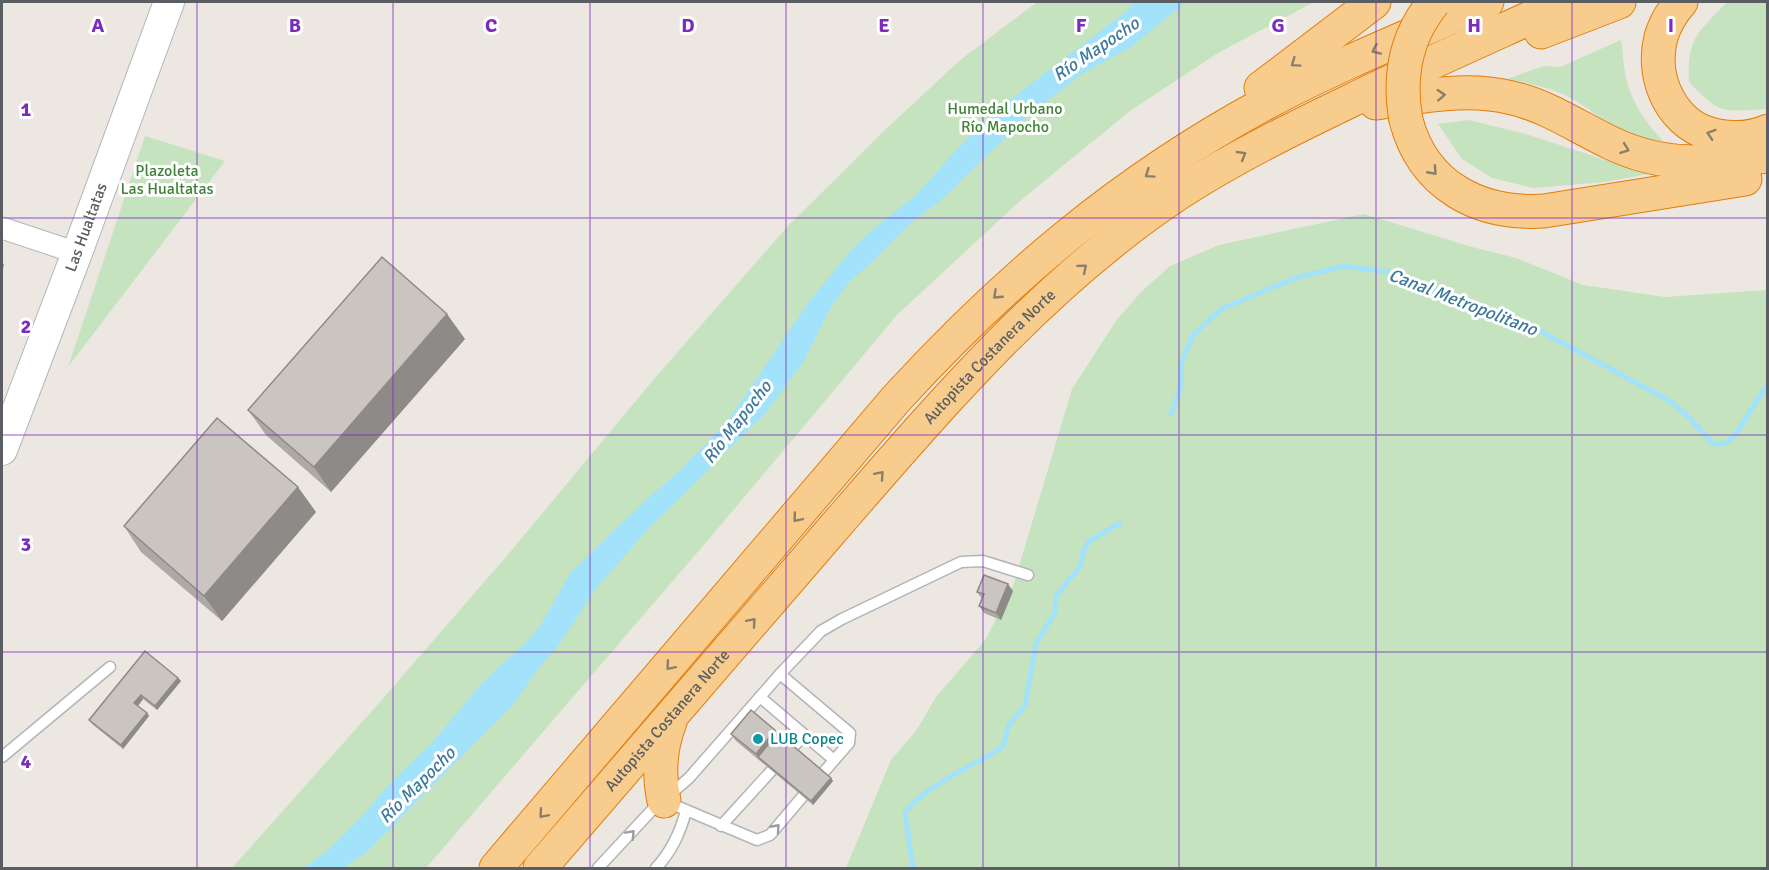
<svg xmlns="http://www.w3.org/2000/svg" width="1769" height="870" font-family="Signika,sans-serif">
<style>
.green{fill:#c4e3be}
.water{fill:#a2e2fb}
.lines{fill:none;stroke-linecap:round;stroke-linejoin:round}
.stream{stroke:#a2e2fb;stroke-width:5}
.lane-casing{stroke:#b2b5b8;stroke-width:13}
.street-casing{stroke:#b2b5b8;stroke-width:23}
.secondary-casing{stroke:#b3b7bb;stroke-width:32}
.highway-casing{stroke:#e37d0a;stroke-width:35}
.lane{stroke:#fff;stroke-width:10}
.street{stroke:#fff;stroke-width:21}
.secondary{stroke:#fff;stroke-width:30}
.highway{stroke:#f8cc8d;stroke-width:33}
.highway-bridge-casing{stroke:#e37d0a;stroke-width:35;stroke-linecap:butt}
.highway-bridge{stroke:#f8cc8d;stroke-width:33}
.wall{fill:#aea9a6}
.shaded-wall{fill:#8d8a87}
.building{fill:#cac5c1;stroke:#8d8a87;stroke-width:1.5}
.oneway{stroke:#897f6f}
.oneway2{stroke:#9c9ea1}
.grid{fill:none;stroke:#7b2cbf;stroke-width:1.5;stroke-opacity:0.55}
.culture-dot{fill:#0f9aa8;stroke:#fff;stroke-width:2}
.labels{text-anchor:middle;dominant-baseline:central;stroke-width:6;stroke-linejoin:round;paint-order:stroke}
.park-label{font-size:16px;fill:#408238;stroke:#fff}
.street-label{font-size:16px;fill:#5a5e62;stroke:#fff}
.culture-label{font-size:16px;fill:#0d838f;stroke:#fff;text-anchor:start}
.water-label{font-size:18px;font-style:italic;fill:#3c799b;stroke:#fff}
.grid-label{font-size:20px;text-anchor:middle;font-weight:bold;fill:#7b2cbf;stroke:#fff;stroke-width:6;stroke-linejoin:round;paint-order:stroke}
</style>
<rect width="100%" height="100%" fill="#ece8e1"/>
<g class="green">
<polygon points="1037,2 1314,2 1218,53 1130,111 1021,200 897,315 720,526 426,868 232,868 379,703 511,551 654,379 787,227 886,129 959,61"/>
<path d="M1730 2H1767V109C1722 111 1722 116 1689 82 1687 38 1697 34 1725 4Z"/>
<path d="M1621 40C1623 51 1623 62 1625 73 1630 102 1648 126 1668 146 1647 144 1619 129 1601 118 1589 110 1578 101 1565 95 1547 87 1527 83 1507 79L1544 66 1560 67Z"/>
<polygon points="1469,120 1526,134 1648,174 1605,182 1533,188 1492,178 1462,159 1438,124"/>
<polygon points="145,136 225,161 68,367"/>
<polygon points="1364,214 1472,247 1516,258 1583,285 1665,297 1767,290 1767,868 846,868 891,760 916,731 936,697 986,639 1014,583 1072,389 1116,321 1141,292 1170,266 1219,245"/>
</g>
<polygon class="water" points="1133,2 1186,2 1131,47 1082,74 1030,114 939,202 913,221 869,265 849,282 831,307 804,361 765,414 648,529 595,590 561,642 535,673 513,705 369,850 344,868 303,868 325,853 365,813 390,783 431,744 483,682 522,646 538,629 571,572 648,498 681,470 714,435 731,416 811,299 853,248 877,226 916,195 959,147 1007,102 1128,10"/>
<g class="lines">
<g class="stream">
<path d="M1171 413 1180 391 1182 361 1193 335 1221 309 1295 278 1344 266 1388 272 1529 325 1670 401 1690 418 1712 443C1717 444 1722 445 1726 443 1738 437 1756 398 1768 385"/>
<path d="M913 868 905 812C931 782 970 768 1003 747L1008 726 1025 706 1036 644 1055 612 1056 597 1066 583 1080 567 1083 553 1089 541 1120 523"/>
</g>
<defs>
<g id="lane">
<polyline points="780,674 850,733 849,743 823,773"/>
<polyline points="760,697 834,760"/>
<polyline points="793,747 804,735"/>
<polyline points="2,757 110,667"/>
<polyline points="667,802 757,840 770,835 803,796"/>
<polyline points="721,826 772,770"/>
<polyline points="598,868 652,810 689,778 780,674 821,631 842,619 961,562 983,561 1028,575"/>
<path d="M656 868C672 851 680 833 686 811"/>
</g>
<polyline id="street" points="2,228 77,253"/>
<g id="secondary">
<path id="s1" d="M2 450 77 253 169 2"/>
</g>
<g id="highway">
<path d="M1681 2C1672 12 1665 24 1661 37 1650 80 1673 128 1718 136 1735 139 1752 138 1768 131"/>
<polyline points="1541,32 1619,2"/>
<polyline points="1261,88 1374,2"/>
<path d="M1376 103C1420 96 1468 87 1512 98 1548 106 1579 128 1611 143 1665 169 1711 163 1768 156"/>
<path d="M1406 120C1423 186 1479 215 1544 211L1745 179"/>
<path d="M664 801C658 773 660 748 670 722"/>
<path d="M496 868 896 399C1006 279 1120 182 1264 104 1336 65 1412 35 1487 2"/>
<path id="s2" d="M540 868C637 756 734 643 831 531 937 409 1043 283 1179 193 1233 158 1290 130 1348 102 1420 67 1493 35 1565 2"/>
</g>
</defs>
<use href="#lane" class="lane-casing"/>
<use href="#street" class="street-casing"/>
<use href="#secondary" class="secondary-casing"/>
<use href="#highway" class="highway-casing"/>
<use href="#lane" class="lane"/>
<use href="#street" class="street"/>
<use href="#secondary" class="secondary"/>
<use href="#highway" class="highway"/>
<defs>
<path id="highway-bridge" d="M1406 120C1398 76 1406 36 1434 2"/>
</defs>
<use href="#highway-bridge" class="highway-bridge-casing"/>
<use href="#highway-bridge" class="highway-bridge"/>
</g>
<g class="wall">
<polygon points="465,339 331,492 266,435 248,410"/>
<polygon points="316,512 222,621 141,552 124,526"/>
<polygon points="1013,591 1001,620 984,613 979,606 982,599 977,592"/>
<polygon points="178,678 181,681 157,710 143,699 138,706 147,713 149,716 123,749 92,724 89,720"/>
<polygon points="778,733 833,781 813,805 736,741 731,734"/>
</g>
<g class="shaded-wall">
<polygon points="2,261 4,265 2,271"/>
<polygon points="447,314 465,339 331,492 314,467"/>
<polygon points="298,487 316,512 222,621 204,596"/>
<polygon points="1008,584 1013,591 1001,620 996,613"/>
<polygon points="178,678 181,681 157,710 155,706"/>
<polygon points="141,695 143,699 137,707 134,703"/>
<polygon points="147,713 149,716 123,749 121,745"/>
<polygon points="775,730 780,737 758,757 756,754"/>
<polygon points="831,778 833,781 813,805 811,801"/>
</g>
<g class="building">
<polygon points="382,257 447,314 314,467 248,410"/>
<polygon points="217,418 298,487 204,596 124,526"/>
<polygon points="984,575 1008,584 996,613 979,606 984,594 977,592"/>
<polygon points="145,651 178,678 155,706 141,695 134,703 147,713 121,745 89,720"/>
<polygon points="751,710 775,730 756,754 731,734"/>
<polygon points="778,733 831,778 811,801 758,757"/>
</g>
<defs><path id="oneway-chevron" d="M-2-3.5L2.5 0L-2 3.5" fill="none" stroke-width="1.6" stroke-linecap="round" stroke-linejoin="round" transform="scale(1.5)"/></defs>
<g class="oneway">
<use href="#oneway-chevron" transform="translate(1376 50) rotate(156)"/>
<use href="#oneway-chevron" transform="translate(1295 63) rotate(145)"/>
<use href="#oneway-chevron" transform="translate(1441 95) rotate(-3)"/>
<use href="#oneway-chevron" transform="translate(1711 134) rotate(-162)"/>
<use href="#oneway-chevron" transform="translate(1625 149) rotate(21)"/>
<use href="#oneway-chevron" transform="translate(1242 155) rotate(-30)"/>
<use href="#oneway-chevron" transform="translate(1433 171) rotate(48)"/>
<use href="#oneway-chevron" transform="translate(1149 174) rotate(145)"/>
<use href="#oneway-chevron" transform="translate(1083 268) rotate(-40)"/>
<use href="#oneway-chevron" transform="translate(997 295) rotate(137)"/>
<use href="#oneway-chevron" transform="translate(880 475) rotate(-49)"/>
<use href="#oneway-chevron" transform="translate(797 518) rotate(130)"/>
<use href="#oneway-chevron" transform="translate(752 622) rotate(-49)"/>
<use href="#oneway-chevron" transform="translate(670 666) rotate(131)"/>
<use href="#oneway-chevron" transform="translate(543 814) rotate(131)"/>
</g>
<g class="oneway2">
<use href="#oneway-chevron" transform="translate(776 828) rotate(-48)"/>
<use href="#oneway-chevron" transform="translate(631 834) rotate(-47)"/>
</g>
<path class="grid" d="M197 2V868M393 2V868M590 2V868M786 2V868M983 2V868M1179 2V868M1376 2V868M1572 2V868M2 218H1768M2 435H1768M2 652H1768"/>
<circle class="culture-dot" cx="758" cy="739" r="6"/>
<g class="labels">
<g class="park-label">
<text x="1005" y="109">Humedal Urbano<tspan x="1005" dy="18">Río Mapocho</tspan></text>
<text x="167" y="171">Plazoleta<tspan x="167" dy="18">Las Hualtatas</tspan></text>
</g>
<g class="street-label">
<text stroke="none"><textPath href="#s1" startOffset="238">Las Hualtatas</textPath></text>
<text stroke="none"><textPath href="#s2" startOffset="681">Autopista Costanera Norte</textPath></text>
<text stroke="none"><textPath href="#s2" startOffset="195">Autopista Costanera Norte</textPath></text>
</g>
<g class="culture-label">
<text x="770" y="739">LUB Copec</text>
</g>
<g class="water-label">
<text transform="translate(1096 49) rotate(-34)">Río Mapocho</text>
<text transform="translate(1463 302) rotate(21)">Canal Metropolitano</text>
<text transform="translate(737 422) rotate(-52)">Río Mapocho</text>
<text transform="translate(417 785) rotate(-45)">Río Mapocho</text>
</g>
</g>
<g class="grid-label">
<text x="98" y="32">A</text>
<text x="295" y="32">B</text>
<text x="491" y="32">C</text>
<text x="688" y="32">D</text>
<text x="884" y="32">E</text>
<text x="1081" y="32">F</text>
<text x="1278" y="32">G</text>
<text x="1474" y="32">H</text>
<text x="1671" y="32">I</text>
<text x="26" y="116">1</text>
<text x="26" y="333">2</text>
<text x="26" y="551">3</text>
<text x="26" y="768">4</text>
</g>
<rect width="1769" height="870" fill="none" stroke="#5a5e62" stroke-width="6"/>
</svg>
